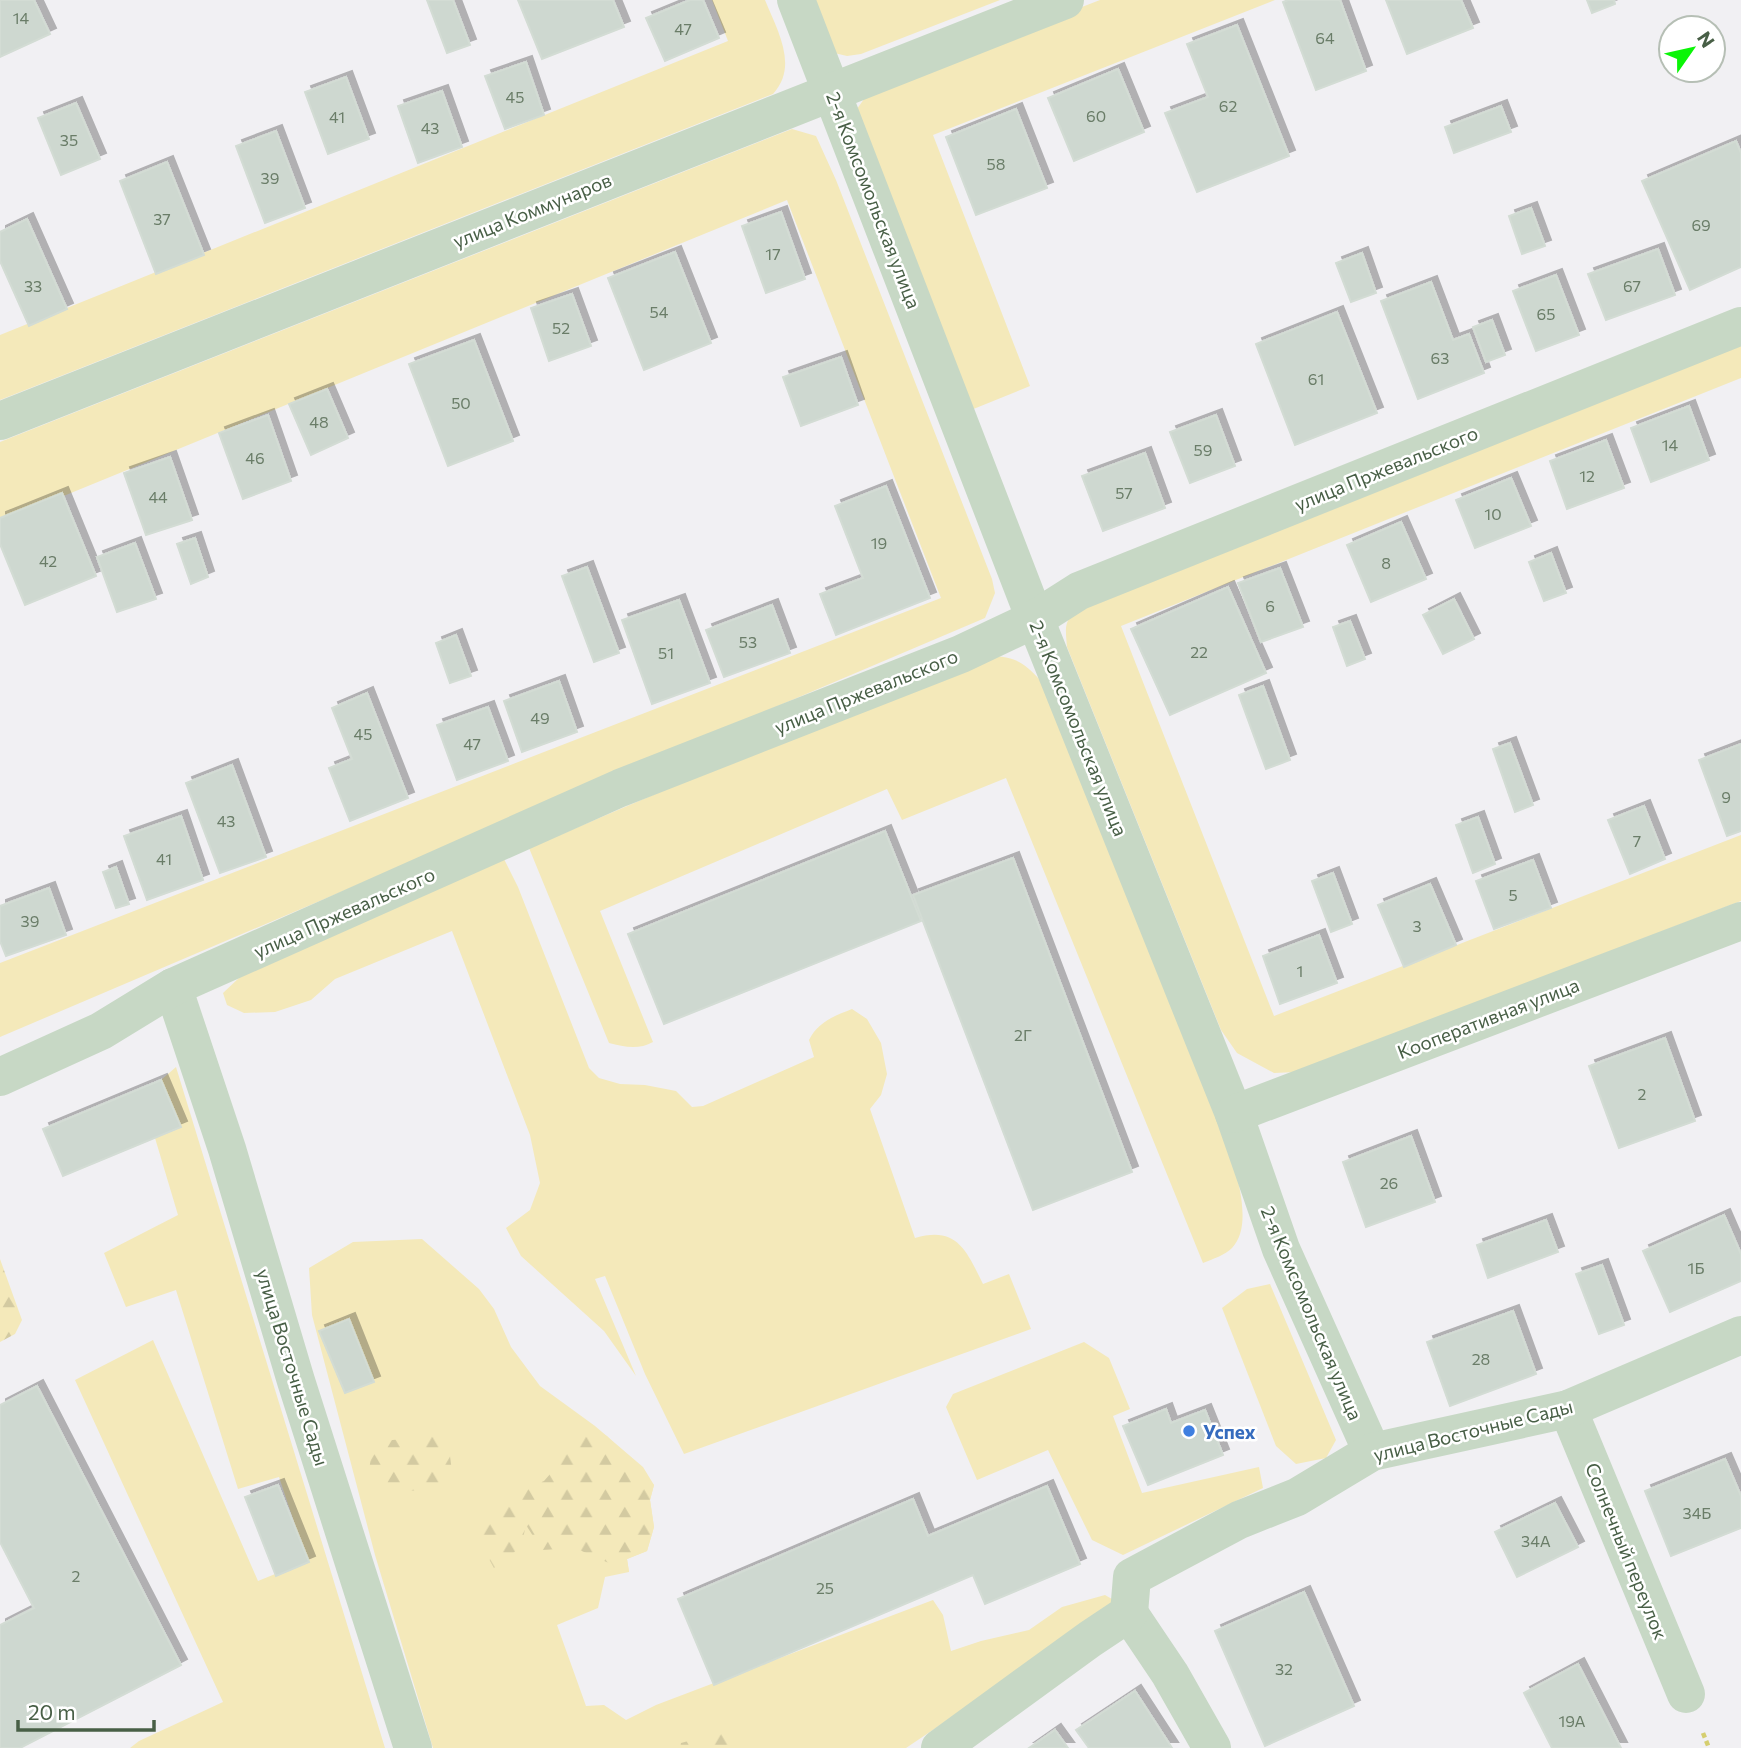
<svg xmlns="http://www.w3.org/2000/svg" width="1741" height="1748" font-family="Commissioner,sans-serif">
<style>
.green{fill:#f4e9ba}
.forest{fill:url(#forest-firs)}
.building{fill:#ced8d0;stroke:#d3dcd4;stroke-width:2;filter:url(#shadow)}
.lines{fill:none;stroke-linecap:round;stroke-linejoin:round}
.path{stroke:#d5ce6f;stroke-width:4.5;stroke-dasharray:5 3.5;stroke-linecap:butt}
.minor{stroke:#c7d8c5;stroke-width:38}
.shop-dot{fill:#3f7fe0;stroke:#fff;stroke-width:2.5}
.labels{text-anchor:middle;dominant-baseline:central;stroke-width:5;stroke-linejoin:round;paint-order:stroke}
.number-label{font-size:16px;fill:#6a7d68}
.street-label{font-size:19px;fill:#485f46;stroke:#fff}
.shop-label{font-size:19px;font-weight:bold;fill:#366cbe;stroke:#fff;text-anchor:start}
</style>
<defs>
<pattern id="forest-firs" width="22" height="20" patternUnits="userSpaceOnUse" patternTransform="scale(1.75)"><rect width="22" height="20" fill="#f4e9ba"/><path d="M5 1l3.5 6h-7zM16 11l3.5 6h-7z" fill="#d3caa1"/></pattern>
<filter id="shadow"><feDropShadow dx="6" dy="-6" stdDeviation="0" flood-color="#0004"/></filter>
</defs>
<rect width="100%" height="100%" fill="#f1f0f3"/>
<g class="green">
<path d="M712 0H765C777 30 799 66 773 94L0 400V335L728 41Z"/>
<polygon points="808,0 1000,0 861,54 847,56 830,52"/>
<polygon points="1100,0 1275,0 933,135 1030,386 971,410 854,113 867,95 880,85"/>
<polygon points="792,129 816,136 836,180 992,579 995,593 985,618 0,1037 0,963 941,598 787,200 0,522 0,442"/>
<path d="M1741 342V378L1121 626 1274 1016 1741 835V901L1296 1072 1274 1073 1237 1053 1221 1030 1067 647C1065 624 1064 621 1082 604Z"/>
<path d="M978 656C1012 656 1019 657 1042 682L1222 1127C1231 1157 1257 1222 1232 1248 1225 1255 1213 1259 1203 1263L1006 778 902 820 887 789 600 911 653 1042C639 1050 624 1047 609 1043L529 848Z"/>
<path d="M504 859 518 887 589 1068 599 1078 620 1084 645 1085 676 1091 692 1107 703 1106 814 1057 809 1040C818 1022 834 1016 852 1009L867 1019 881 1043 887 1074 881 1095 870 1109 915 1238C957 1226 966 1250 983 1284L1009 1274 1031 1329 684 1454 645 1374 605 1276 595 1279 636 1376 604 1331 521 1256 506 1228 530 1210 540 1183 530 1135 452 931 335 979 311 1000 275 1012 244 1013 227 1005 223 993 241 976Z"/>
<polygon points="176,1067 385,1748 130,1748 139,1741 223,1702 75,1380 153,1340 258,1581 307,1561 279,1477 238,1489 176,1290 126,1307 104,1253 178,1215 155,1138 181,1126 161,1080"/>
<polygon points="422,1239 479,1289 494,1309 511,1347 540,1386 595,1426 643,1467 654,1485 650,1500 654,1527 647,1551 627,1559 629,1572 605,1577 598,1608 557,1625 586,1706 604,1705 626,1720 656,1705 933,1600 943,1615 951,1651 981,1641 1029,1630 1062,1607 1105,1595 1117,1602 1098,1619 906,1748 433,1748 375,1555 312,1315 309,1268 353,1242"/>
<polygon points="1270,1284 1336,1440 1326,1458 1296,1464 1276,1446 1222,1308 1247,1289"/>
<polygon points="1084,1342 1109,1358 1130,1409 1113,1416 1142,1493 1259,1467 1263,1488 1123,1555 1092,1540 1048,1450 977,1480 946,1407 953,1394"/>
</g>
<g class="forest">
<polygon points="0,1259 22,1320 15,1334 0,1342"/>
<polygon points="578,1421 607,1436 654,1485 650,1500 654,1527 647,1551 627,1559 629,1572 575,1548 542,1550 526,1525 521,1547 494,1568 479,1541 480,1507 544,1481 564,1458"/>
<polygon points="435,1432 449,1448 453,1480 427,1491 384,1490 369,1471 373,1442 422,1437"/>
<polygon points="725,1731 733,1748 680,1748 681,1743"/>
</g>
<g class="building">
<polygon points="0,0 34,0 50,34 0,57"/>
<polygon points="427,0 453,0 470,45 447,53"/>
<polygon points="518,0 613,0 624,27 542,59"/>
<polygon points="690,0 703,0 719,38 665,61 646,18"/>
<polygon points="1288,0 1340,0 1366,71 1316,90 1283,2"/>
<polygon points="1386,0 1461,0 1473,28 1407,54"/>
<polygon points="1587,0 1614,0 1615,4 1592,13"/>
<polygon points="1237,25 1289,156 1197,192 1165,113 1208,97 1187,44"/>
<polygon points="526,62 544,115 505,129 485,76"/>
<polygon points="1118,69 1144,132 1074,161 1048,98"/>
<polygon points="346,77 369,139 328,154 305,92"/>
<polygon points="442,91 462,147 418,163 398,106"/>
<polygon points="76,103 100,159 61,175 38,118"/>
<polygon points="1501,106 1511,132 1454,153 1445,127"/>
<polygon points="1016,109 1047,188 976,215 946,137"/>
<polygon points="276,131 305,208 265,223 236,146"/>
<polygon points="1736,141 1741,153 1741,267 1690,290 1642,181"/>
<polygon points="167,162 204,255 156,274 120,181"/>
<polygon points="1531,208 1545,246 1522,254 1509,216"/>
<polygon points="781,212 805,279 766,293 742,226"/>
<polygon points="27,219 67,309 29,326 0,261 0,232"/>
<polygon points="1658,249 1675,295 1606,320 1588,274"/>
<polygon points="675,252 711,343 644,370 608,278"/>
<polygon points="1362,253 1376,293 1351,302 1336,263"/>
<polygon points="1556,275 1579,335 1536,351 1513,291"/>
<polygon points="1431,282 1453,340 1469,334 1484,373 1418,399 1381,301"/>
<polygon points="572,294 591,346 549,361 531,308"/>
<polygon points="1337,312 1377,413 1295,445 1256,344"/>
<polygon points="1492,320 1505,355 1486,362 1473,327"/>
<polygon points="474,340 513,441 448,466 409,364"/>
<polygon points="841,357 858,405 801,426 783,377"/>
<polygon points="327,389 348,438 311,455 289,404"/>
<polygon points="1689,406 1709,460 1651,482 1631,428"/>
<polygon points="268,415 291,481 243,499 219,433"/>
<polygon points="1216,415 1235,466 1190,483 1170,432"/>
<polygon points="1606,440 1624,488 1567,509 1550,461"/>
<polygon points="1145,453 1165,508 1103,531 1082,476"/>
<polygon points="170,457 192,520 146,535 124,473"/>
<polygon points="1511,478 1531,526 1475,548 1456,500"/>
<polygon points="886,486 930,598 836,635 820,594 863,578 835,506"/>
<polygon points="62,493 96,576 25,605 0,544 0,518"/>
<polygon points="1401,522 1426,579 1371,602 1347,545"/>
<polygon points="195,538 208,577 191,584 177,544"/>
<polygon points="135,543 156,599 117,612 97,557"/>
<polygon points="1551,553 1566,593 1544,601 1529,562"/>
<polygon points="587,567 619,653 594,662 562,576"/>
<polygon points="1280,568 1303,627 1261,642 1238,583"/>
<polygon points="1228,587 1266,673 1170,715 1131,629"/>
<polygon points="1454,599 1474,639 1443,654 1423,615"/>
<polygon points="679,600 710,683 652,704 622,620"/>
<polygon points="772,605 790,653 724,677 706,630"/>
<polygon points="1350,621 1365,659 1347,666 1333,627"/>
<polygon points="456,635 471,676 450,683 436,643"/>
<polygon points="559,681 577,732 522,752 504,701"/>
<polygon points="1263,686 1290,760 1266,769 1239,695"/>
<polygon points="367,693 408,798 350,821 329,768 352,759 332,708"/>
<polygon points="488,707 508,761 457,780 437,725"/>
<polygon points="1510,743 1533,805 1515,812 1493,749"/>
<polygon points="1741,744 1741,831 1727,836 1699,760"/>
<polygon points="232,765 266,857 220,873 186,783"/>
<polygon points="1644,806 1665,859 1630,874 1608,820"/>
<polygon points="181,816 203,880 147,900 124,836"/>
<polygon points="1478,817 1495,864 1473,873 1456,825"/>
<polygon points="885,831 921,921 664,1024 628,934"/>
<polygon points="1013,858 1132,1172 1033,1210 913,895"/>
<polygon points="1533,860 1551,908 1494,929 1476,881"/>
<polygon points="116,867 129,904 116,908 103,872"/>
<polygon points="1333,873 1352,924 1331,932 1312,881"/>
<polygon points="1430,884 1456,945 1404,967 1378,905"/>
<polygon points="49,888 66,935 6,956 0,941 0,906"/>
<polygon points="1319,935 1337,983 1280,1004 1263,956"/>
<polygon points="1665,1038 1695,1121 1619,1148 1589,1066"/>
<polygon points="161,1080 181,1127 63,1176 43,1129"/>
<polygon points="1411,1136 1435,1202 1366,1227 1343,1162"/>
<polygon points="1724,1215 1741,1254 1741,1281 1670,1312 1643,1251"/>
<polygon points="1546,1220 1558,1252 1488,1278 1477,1245"/>
<polygon points="1602,1265 1624,1325 1599,1334 1576,1274"/>
<polygon points="1513,1311 1536,1374 1450,1406 1427,1342"/>
<polygon points="349,1319 374,1382 345,1393 319,1331"/>
<polygon points="37,1386 181,1665 20,1748 0,1748 0,1625 34,1608 0,1542 0,1405"/>
<polygon points="1166,1409 1171,1423 1205,1410 1223,1455 1148,1485 1123,1426"/>
<polygon points="1725,1459 1741,1496 1741,1528 1671,1556 1645,1491"/>
<polygon points="278,1485 309,1562 276,1576 245,1497"/>
<polygon points="1047,1486 1080,1564 985,1604 973,1575 714,1685 678,1599 913,1499 928,1536"/>
<polygon points="1555,1503 1578,1547 1517,1577 1495,1532"/>
<polygon points="1304,1592 1354,1706 1265,1746 1215,1631"/>
<polygon points="1578,1664 1621,1748 1552,1748 1524,1693"/>
<polygon points="1135,1691 1172,1748 1089,1748 1076,1730"/>
<polygon points="1055,1730 1068,1748 1029,1748"/>
</g>
<g class="lines">
<polyline class="path" points="1703,1733 1709,1748"/>
<g class="minor">
<polyline points="796,0 1035,619 1234,1114 1281,1249 1372,1452"/>
<polyline points="0,421 1065,0"/>
<polyline points="173,987 227,1149 296,1381 413,1748"/>
<polyline points="0,1077 101,1031 173,987 620,788 961,654 1035,619 1079,591 1741,326"/>
<polyline points="1234,1114 1741,921"/>
<polyline points="1568,1409 1686,1694"/>
<polyline points="1129,1613 1170,1674 1212,1748"/>
<polyline points="940,1748 1090,1639 1129,1613 1132,1577 1239,1520 1297,1497 1372,1452 1568,1409 1741,1335"/>
</g>
</g>
<circle class="shop-dot" cx="1189" cy="1431" r="7"/>
<g class="labels">
<g class="number-label">
<text x="21" y="17">14</text>
<text x="683" y="28">47</text>
<text x="1325" y="37">64</text>
<text x="515" y="96">45</text>
<text x="1228" y="105">62</text>
<text x="1096" y="115">60</text>
<text x="337" y="116">41</text>
<text x="430" y="127">43</text>
<text x="69" y="139">35</text>
<text x="996" y="163">58</text>
<text x="270" y="177">39</text>
<text x="162" y="218">37</text>
<text x="1701" y="224">69</text>
<text x="773" y="253">17</text>
<text x="33" y="285">33</text>
<text x="1632" y="285">67</text>
<text x="659" y="311">54</text>
<text x="1546" y="313">65</text>
<text x="561" y="327">52</text>
<text x="1440" y="357">63</text>
<text x="1316" y="378">61</text>
<text x="461" y="402">50</text>
<text x="319" y="421">48</text>
<text x="1670" y="444">14</text>
<text x="1203" y="449">59</text>
<text x="255" y="457">46</text>
<text x="1587" y="475">12</text>
<text x="1124" y="492">57</text>
<text x="158" y="496">44</text>
<text x="1493" y="513">10</text>
<text x="879" y="542">19</text>
<text x="48" y="560">42</text>
<text x="1386" y="562">8</text>
<text x="1270" y="605">6</text>
<text x="748" y="641">53</text>
<text x="1199" y="651">22</text>
<text x="666" y="652">51</text>
<text x="540" y="717">49</text>
<text x="363" y="733">45</text>
<text x="472" y="743">47</text>
<text x="1726" y="796">9</text>
<text x="226" y="820">43</text>
<text x="1637" y="840">7</text>
<text x="164" y="858">41</text>
<text x="1513" y="894">5</text>
<text x="30" y="920">39</text>
<text x="1417" y="925">3</text>
<text x="1300" y="970">1</text>
<text x="1023" y="1034">2Г</text>
<text x="1642" y="1093">2</text>
<text x="1389" y="1182">26</text>
<text x="1696" y="1267">1Б</text>
<text x="1481" y="1358">28</text>
<text x="1697" y="1512">34Б</text>
<text x="1536" y="1540">34А</text>
<text x="76" y="1575">2</text>
<text x="825" y="1587">25</text>
<text x="1284" y="1668">32</text>
<text x="1572" y="1720">19А</text>
</g>
<g class="street-label">
<text transform="translate(874 200) rotate(69)">2-я Комсомольская улица</text>
<text transform="translate(532 210) rotate(-22)">улица Коммунаров</text>
<text transform="translate(1386 468) rotate(-22)">улица Пржевальского</text>
<text transform="translate(866 691) rotate(-22)">улица Пржевальского</text>
<text transform="translate(1079 728) rotate(68)">2-я Комсомольская улица</text>
<text transform="translate(344 912) rotate(-24)">улица Пржевальского</text>
<text transform="translate(1488 1018) rotate(-21)">Кооперативная улица</text>
<text transform="translate(1312 1313) rotate(67)">2-я Комсомольская улица</text>
<text transform="translate(293 1367) rotate(73)">улица Восточные Сады</text>
<text transform="translate(1473 1430) rotate(-14)">улица Восточные Сады</text>
<text transform="translate(1627 1551) rotate(68)">Солнечный переулок</text>
</g>
<g class="shop-label">
<text x="1203" y="1431">Успех</text>
</g>
</g>
<g transform="translate(1692 49) rotate(56)"><circle r="33" fill="#ffffff" stroke="#b6bfb5" stroke-width="2"/>
<path d="M0-5L12 26L0 18L-12 26Z" fill="#0af507"/>
<text y="-10" font-size="19" font-weight="bold" text-anchor="middle" fill="#485f46">N</text>
</g>
<path d="M18 1720v10h136v-10" fill="none" stroke="#485f46" stroke-width="3.5"/>
<text x="28" y="1720" font-size="21" fill="#485f46" stroke="#ffffff" stroke-width="5" paint-order="stroke">20 m</text>
</svg>
